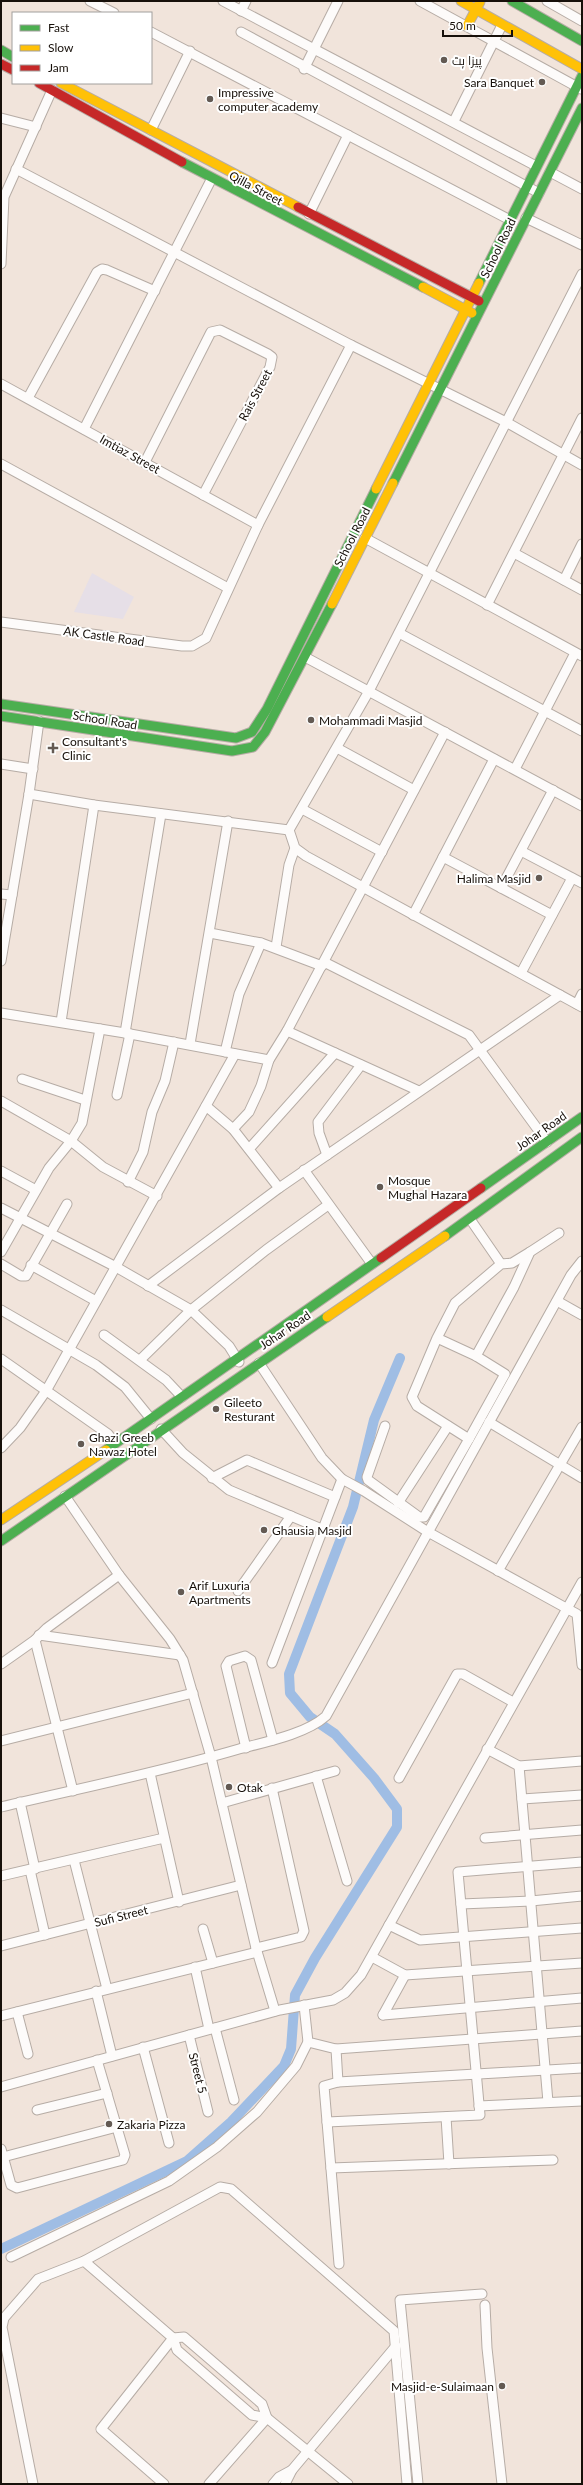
<svg xmlns="http://www.w3.org/2000/svg" width="583" height="2485" font-family="Lato,Cairo,sans-serif">
<style>
.education{fill:#e6dfe7}
.lines{fill:none;stroke-linecap:round;stroke-linejoin:round}
.canal{stroke:#9fbde4;stroke-width:10}
.street-casing{stroke:#b6aca5;stroke-width:11}
.fast-casing{stroke:#b6aca5;stroke-width:11}
.slow-casing{stroke:#b6aca5;stroke-width:11}
.jam-casing{stroke:#b6aca5;stroke-width:11}
.street{stroke:#fdfbfa;stroke-width:9}
.fast{stroke:#4caf50;stroke-width:9}
.slow{stroke:#ffc107;stroke-width:9}
.jam{stroke:#c62828;stroke-width:9}
.poi-dot{fill:#635a53;stroke:#fff;stroke-width:1.5}
.labels{text-anchor:middle;dominant-baseline:central;stroke-width:4;stroke-linejoin:round;paint-order:stroke}
.poi-label{font-size:12px;fill:#17100a;stroke:#fff;text-anchor:start}
.street-label{font-size:12px;fill:#17100a;stroke:#fff}
</style>
<rect width="100%" height="100%" fill="#f1e4db"/>
<polygon class="education" points="92,573 134,597 123,619 74,612"/>
<g class="lines">
<polyline class="canal" points="1,2249 187,2161 231,2122 284,2066 291,2049 295,1995 315,1958 397,1827 397,1809 374,1778 335,1734 310,1717 290,1693 289,1674 353,1507 374,1420 400,1358"/>
<defs>
<g id="street">
<polyline points="90,1 114,13"/>
<polyline points="223,1 536,166"/>
<polyline points="420,1 581,89"/>
<polyline points="547,1 582,21"/>
<polyline points="241,11 246,1"/>
<polyline points="151,32 510,220"/>
<polyline points="241,32 539,193"/>
<polyline points="304,69 338,1"/>
<polyline points="1,118 36,127"/>
<polyline points="454,121 502,25"/>
<polyline points="151,130 190,51"/>
<polyline points="16,169 351,345 506,422 582,465"/>
<polyline points="550,172 582,189"/>
<polyline points="309,214 348,135"/>
<polyline points="526,218 582,245"/>
<polyline points="1,264 4,197 52,90"/>
<polyline points="582,274 369,691 289,830 295,848 306,856 582,1007"/>
<polyline points="1,384 258,525"/>
<polyline points="28,398 97,272 102,269 107,270 155,291"/>
<polyline points="84,429 212,178"/>
<polyline points="145,462 211,332 220,330 268,354 272,357 270,367 203,495"/>
<polyline points="1,464 228,588"/>
<polyline points="365,538 582,656"/>
<polyline points="514,553 582,590"/>
<polyline points="564,580 582,544"/>
<polyline points="487,605 582,418"/>
<polyline points="1,622 182,646 192,646 206,638 258,525 351,345"/>
<polyline points="399,633 582,731"/>
<polyline points="305,657 582,806"/>
<polyline points="337,748 414,790"/>
<polyline points="1,764 33,769"/>
<polyline points="515,769 575,653"/>
<polyline points="29,794 94,805 289,830"/>
<polyline points="302,809 382,852"/>
<polyline points="521,851 582,883"/>
<polyline points="443,857 552,915"/>
<polyline points="501,888 553,790"/>
<polyline points="1,894 12,895"/>
<polyline points="413,915 494,759"/>
<polyline points="210,933 261,943 322,966"/>
<polyline points="276,947 289,865 295,848"/>
<polyline points="1,961 29,794 39,721"/>
<polyline points="324,962 469,1035 547,1142"/>
<polyline points="521,973 572,878"/>
<polyline points="577,1004 582,994"/>
<polyline points="1,1013 125,1033 269,1060"/>
<polyline points="61,1022 94,805"/>
<polyline points="287,1031 419,1091"/>
<polyline points="125,1033 161,814"/>
<polyline points="190,1044 228,821"/>
<polyline points="225,1052 239,994 261,943"/>
<polyline points="22,1079 85,1100"/>
<polyline points="117,1095 130,1034"/>
<polyline points="1,1101 71,1141 103,1167 157,1196"/>
<polyline points="206,1106 233,1129 279,1188"/>
<polyline points="233,1129 249,1112 261,1086 269,1060 287,1031 445,732"/>
<polyline points="249,1149 335,1053"/>
<polyline points="327,1155 319,1133 318,1122 361,1065"/>
<polyline points="304,1170 372,1264"/>
<polyline points="1,1171 36,1190"/>
<polyline points="128,1182 143,1152 152,1112 165,1081 174,1042"/>
<polyline points="1,1208 116,1267 191,1310 229,1346 239,1362"/>
<polyline points="470,1219 501,1264"/>
<polyline points="1,1252 49,1168 71,1141 82,1123 100,1029"/>
<polyline points="1,1264 21,1276 26,1276 67,1204"/>
<polyline points="31,1265 96,1301"/>
<polyline points="148,1286 279,1188 560,995"/>
<polyline points="557,1301 582,1315"/>
<polyline points="1,1310 96,1365 125,1387 151,1419"/>
<polyline points="104,1335 166,1380 182,1397"/>
<polyline points="437,1338 476,1356 505,1374 469,1439 417,1406 412,1397 437,1338 455,1303 501,1264 512,1263 530,1252"/>
<polyline points="476,1356 514,1287 530,1252 559,1233"/>
<polyline points="1,1359 108,1434 115,1443"/>
<polyline points="140,1360 191,1310 266,1250 328,1205"/>
<polyline points="259,1363 322,1458 342,1479 364,1491 428,1532 577,1614 582,1665"/>
<polyline points="489,1422 582,1478"/>
<polyline points="385,1426 367,1477 368,1480 419,1517 424,1517 469,1439"/>
<polyline points="161,1429 183,1453 229,1490 324,1530"/>
<polyline points="1,1448 20,1428 46,1391 235,1054"/>
<polyline points="212,1478 247,1460 335,1497"/>
<polyline points="65,1496 119,1575 170,1639 183,1660 211,1757 256,1948 275,2011"/>
<polyline points="398,1503 448,1426"/>
<polyline points="498,1571 582,1427"/>
<polyline points="238,1591 291,1516"/>
<polyline points="39,1635 180,1655"/>
<polyline points="35,1640 73,1791"/>
<polyline points="272,1663 342,1479"/>
<polyline points="1,1664 35,1640 47,1628 119,1575"/>
<polyline points="1,1741 193,1693"/>
<polyline points="246,1748 226,1666 229,1661 245,1656 251,1660 273,1740"/>
<polyline points="487,1749 519,1766 582,1761"/>
<polyline points="519,1766 548,2102"/>
<polyline points="150,1773 179,1902"/>
<polyline points="316,1776 347,1881"/>
<polyline points="399,1778 457,1674 463,1674 513,1702"/>
<polyline points="522,1799 582,1795"/>
<polyline points="20,1802 35,1869"/>
<polyline points="222,1803 335,1771"/>
<path d="M1 1807C81 1788 161 1772 239 1749 266 1742 306 1734 326 1716L571 1275 582 1261"/>
<polyline points="485,1838 582,1830"/>
<polyline points="74,1860 107,1989"/>
<polyline points="30,1870 45,1935"/>
<polyline points="1,1876 164,1838"/>
<polyline points="461,1904 531,1901 582,1896"/>
<polyline points="389,1925 420,1940 582,1928"/>
<polyline points="203,1929 213,1963"/>
<polyline points="1,1946 241,1885"/>
<polyline points="256,1948 301,1937 304,1931 272,1788"/>
<polyline points="372,1957 405,1975 582,1963"/>
<polyline points="195,1967 209,2029"/>
<polyline points="96,1991 112,2056"/>
<polyline points="304,2005 308,2042 336,2049 338,2082 324,2086 339,2264"/>
<polyline points="17,2012 28,2054"/>
<polyline points="383,2015 582,1998"/>
<polyline points="383,2015 405,1975"/>
<polyline points="1,2016 257,1952"/>
<polyline points="215,2028 234,2100"/>
<polyline points="189,2035 208,2112"/>
<polyline points="143,2047 169,2143"/>
<polyline points="336,2049 582,2031"/>
<polyline points="338,2082 582,2068"/>
<polyline points="1,2087 280,2010 333,2000 345,1993 361,1975 582,1582"/>
<polyline points="479,2106 582,2101"/>
<polyline points="37,2110 107,2093"/>
<polyline points="446,2117 449,2164"/>
<polyline points="327,2122 480,2115 458,1872 582,1862"/>
<polyline points="1,2149 11,2185 17,2188 123,2160 125,2155 97,2060"/>
<polyline points="3,2157 117,2127"/>
<polyline points="331,2168 553,2160"/>
<polyline points="11,2257 169,2181 217,2147 257,2112 296,2066 308,2042"/>
<polyline points="84,2261 173,2338 177,2350 252,2415 267,2418"/>
<polyline points="485,2305 487,2348 502,2484"/>
<polyline points="173,2338 184,2337 262,2404 267,2418 348,2484"/>
<polyline points="33,2484 2,2327 4,2318 38,2279 84,2261 220,2187 231,2189 394,2331 407,2484"/>
<polyline points="164,2484 101,2429 173,2338"/>
<polyline points="209,2484 267,2418"/>
<polyline points="273,2484 279,2477 292,2470"/>
<polyline points="285,2484 292,2470 396,2346"/>
<polyline points="418,2484 400,2300 482,2294"/>
</g>
<g id="fast">
<polyline points="512,1 582,41"/>
<polyline points="1,50 13,57"/>
<polyline points="182,162 423,287"/>
<polyline points="479,283 582,76"/>
<polyline points="393,483 582,108"/>
<polyline points="1,704 236,738 252,732 267,709 376,489"/>
<polyline points="1,716 232,751 253,747 265,732 332,604"/>
<polyline points="481,1188 582,1117"/>
<polyline points="445,1236 582,1137"/>
<polyline points="106,1450 381,1258"/>
<polyline points="1,1541 327,1317"/>
</g>
<g id="slow">
<polyline points="461,1 582,69"/>
<polyline points="467,26 480,2"/>
<polyline points="61,83 298,207"/>
<polyline points="423,287 472,313"/>
<polyline points="376,489 479,283"/>
<polyline points="332,604 393,483"/>
<polyline points="327,1317 445,1236"/>
<polyline points="1,1520 106,1450"/>
</g>
<g id="jam">
<polyline points="1,64 13,70"/>
<polyline points="39,83 182,162"/>
<polyline points="298,207 479,301"/>
<polyline points="381,1258 481,1188"/>
</g>
</defs>
<use href="#street" class="street-casing"/>
<use href="#fast" class="fast-casing"/>
<use href="#slow" class="slow-casing"/>
<use href="#jam" class="jam-casing"/>
<use href="#street" class="street"/>
<use href="#fast" class="fast"/>
<use href="#slow" class="slow"/>
<use href="#jam" class="jam"/>
</g>
<g class="poi-dot">
<circle cx="444" cy="60" r="4"/>
<circle cx="542" cy="82" r="4"/>
<circle cx="210" cy="99" r="4"/>
<circle cx="311" cy="720" r="4"/>
<path d="M51 742h4v4h4v4h-4v4h-4v-4h-4v-4h4z"/>
<circle cx="539" cy="878" r="4"/>
<circle cx="380" cy="1187" r="4"/>
<circle cx="216" cy="1409" r="4"/>
<circle cx="81" cy="1444" r="4"/>
<circle cx="264" cy="1530" r="4"/>
<circle cx="181" cy="1592" r="4"/>
<circle cx="229" cy="1787" r="4"/>
<circle cx="109" cy="2124" r="4"/>
<circle cx="502" cy="2386" r="4"/>
</g>
<g class="labels">
<g class="poi-label">
<text x="452" y="60">پیزا ہٹ</text>
<text x="534" y="82" text-anchor="end">Sara Banquet</text>
<text x="218" y="92">Impressive<tspan x="218" dy="14">computer academy</tspan></text>
<text x="319" y="720">Mohammadi Masjid</text>
<text x="62" y="741">Consultant's<tspan x="62" dy="14">Clinic</tspan></text>
<text x="531" y="878" text-anchor="end">Halima Masjid</text>
<text x="388" y="1180">Mosque<tspan x="388" dy="14">Mughal Hazara</tspan></text>
<text x="224" y="1402">Gileeto<tspan x="224" dy="14">Resturant</tspan></text>
<text x="89" y="1437">Ghazi Greeb<tspan x="89" dy="14">Nawaz Hotel</tspan></text>
<text x="272" y="1530">Ghausia Masjid</text>
<text x="189" y="1585">Arif Luxuria<tspan x="189" dy="14">Apartments</tspan></text>
<text x="237" y="1787">Otak</text>
<text x="117" y="2124">Zakaria Pizza</text>
<text x="494" y="2386" text-anchor="end">Masjid-e-Sulaimaan</text>
</g>
<g class="street-label">
<text transform="translate(256 188) rotate(28)">Qilla Street</text>
<text transform="translate(498 248) rotate(-64)">School Road</text>
<text transform="translate(255 395) rotate(-62)">Rais Street</text>
<text transform="translate(130 454) rotate(29)">Imtiaz Street</text>
<text transform="translate(352 537) rotate(-63)">School Road</text>
<text transform="translate(104 636) rotate(8)">AK Castle Road</text>
<text transform="translate(105 720) rotate(9)">School Road</text>
<text transform="translate(541 1131) rotate(-35)">Johar Road</text>
<text transform="translate(285 1330) rotate(-34)">Johar Road</text>
<text transform="translate(121 1916) rotate(-14)">Sufi Street</text>
<text transform="translate(198 2073) rotate(76)">Street 5</text>
</g>
</g>
<rect width="583" height="2485" fill="none" stroke="#17100a" stroke-width="4"/>
<rect x="12" y="12" width="140" height="72" fill="#ffffff" stroke="#a29f9d"/>
<rect x="20" y="25" width="20" height="6" fill="#4caf50" stroke="#a29f9d"/>
<text x="48" y="32" font-size="12" fill="#17100a">Fast</text>
<rect x="20" y="45" width="20" height="6" fill="#ffc107" stroke="#a29f9d"/>
<text x="48" y="52" font-size="12" fill="#17100a">Slow</text>
<rect x="20" y="65" width="20" height="6" fill="#c62828" stroke="#a29f9d"/>
<text x="48" y="72" font-size="12" fill="#17100a">Jam</text>
<path d="M443 30v6h69v-6" fill="none" stroke="#17100a" stroke-width="2"/>
<text x="449" y="30" font-size="12" fill="#17100a" stroke="#ffffff" stroke-width="3" paint-order="stroke">50 m</text>
</svg>
